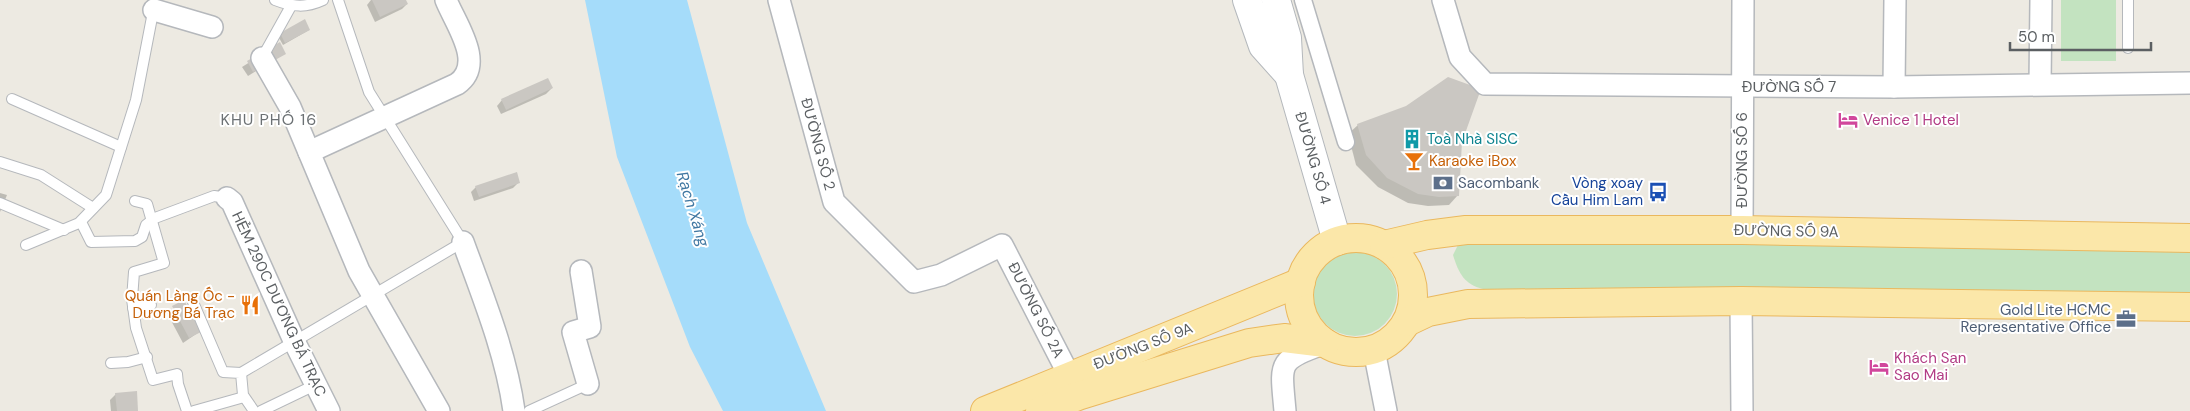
<svg xmlns="http://www.w3.org/2000/svg" width="2190" height="411" font-family="'DM Sans',sans-serif">
<style>
.green{fill:#c3e3c0}
.water{fill:#a5dcfa}
.shadow{fill:#0003}
.building{fill:#cac7c2}
.lines{fill:none;stroke-linecap:round;stroke-linejoin:round}
.service-casing{stroke:#b5b8bc;stroke-width:12}
.pedestrian-casing{stroke:#b5b8bc;stroke-width:19}
.minor-casing{stroke:#b5b8bc;stroke-width:24}
.secondary-casing{stroke:#b4b8bc;stroke-width:30}
.primary-casing{stroke:#eab85e;stroke-width:30}
.service{stroke:#fff;stroke-width:10}
.pedestrian{stroke:#fff;stroke-width:16}
.minor{stroke:#fff;stroke-width:21}
.secondary{stroke:#fff;stroke-width:28}
.primary{stroke:#fbe7a9;stroke-width:28}
.labels{text-anchor:middle;dominant-baseline:central;stroke-width:4;stroke-linejoin:round;paint-order:stroke}
.street-label{font-size:15px;fill:#5b5f62;stroke:#fff}
.hotel-label{font-size:15px;fill:#b23c85;stroke:#fff;text-anchor:start}
.culture-label{font-size:15px;fill:#0d838f;stroke:#fff;text-anchor:start}
.food-label{font-size:15px;fill:#c56008;stroke:#fff;text-anchor:start}
.service-label{font-size:15px;fill:#4e5e75;stroke:#fff;text-anchor:start}
.transit-label{font-size:15px;fill:#164399;stroke:#fff;text-anchor:end}
.neighbourhood-label{font-size:16px;letter-spacing:1px;fill:#6c7174;stroke:#fff}
.water-label{font-size:16px;font-style:italic;fill:#4178a2;stroke:#fff}
</style>
<rect width="100%" height="100%" fill="#edeae2"/>
<g class="green">
<rect x="2061" y="0" width="55" height="61"/>
<path d="M1469 241 2190 248V297L1483 289C1464 284 1459 274 1453 255L1458 245Z"/>
<circle cx="1355" cy="294" r="42"/>
</g>
<polygon class="water" points="585,0 687,0 747,223 826,411 723,411 690,347 617,157"/>
<g class="shadow">
<polygon points="371,0 405,0 407,4 402,9 375,22 367,5"/>
<polygon points="309,30 283,45 278,36 280,34"/>
<polygon points="279,44 284,54 248,76 242,67"/>
<polygon points="552,88 546,94 501,114 497,106 502,100"/>
<polygon points="1358,125 1461,142 1458,195 1449,205 1428,206 1408,203 1378,187 1356,165 1348,134"/>
<polygon points="519,182 513,188 474,201 471,192 476,187"/>
<polygon points="0,193 7,195 0,212"/>
<polygon points="183,302 199,332 183,343 167,313"/>
<polygon points="116,394 137,411 111,411 110,400"/>
</g>
<g class="building">
<polygon points="372,0 406,0 408,4 380,17"/>
<polygon points="305,19 310,30 285,43 280,33"/>
<polygon points="280,42 286,54 253,72 247,61"/>
<polygon points="1448,77 1481,89 1462,142 1459,196 1439,197 1418,194 1387,178 1366,155 1357,124 1406,106"/>
<polygon points="548,78 553,88 506,110 501,99"/>
<polygon points="517,172 520,183 479,197 475,186"/>
<polygon points="184,300 201,332 189,338 172,306"/>
<polygon points="137,391 138,411 117,411 115,393"/>
</g>
<g class="lines">
<defs>
<g id="service">
<path d="M275 0C293 7 306 8 323 0"/>
<polyline points="2128,48 2128,0"/>
<polyline points="262,58 291,6"/>
<polyline points="12,99 121,147"/>
<polyline points="0,162 41,175 93,208"/>
<polyline points="135,201 147,204 164,263 134,272 132,299 136,328 153,380 177,374 178,384 187,411"/>
<polyline points="0,203 64,230"/>
<polyline points="81,222 91,242 135,241 142,237 146,225 155,218 214,196 227,198"/>
<polyline points="26,245 79,223 106,195 136,100 154,7"/>
<polyline points="193,302 223,372 241,373 243,395 254,411"/>
<polyline points="133,308 151,305"/>
<polyline points="111,363 128,362 147,357"/>
<polyline points="241,373 463,242 369,92 338,0"/>
<polyline points="194,411 244,397"/>
<polyline points="261,411 315,385"/>
<polyline points="529,411 588,384"/>
</g>
<polyline id="pedestrian" points="1303,0 1346,142"/>
<g id="minor">
<polyline points="779,0 834,202 914,282 941,275 1002,245 1069,375"/>
<polyline points="1443,0 1460,57 1485,84 1894,87 2190,83"/>
<polyline points="154,10 212,27"/>
<polyline points="262,58 290,107 359,271 439,411"/>
<polyline points="2040,84 2041,0"/>
<polyline points="1894,87 1895,0"/>
<path d="M309 152 457 84C486 64 455 23 446 0"/>
<polyline points="227,198 232,202 296,345 329,411"/>
<polyline points="1742,230 1743,0"/>
<path d="M463 242C483 297 506 353 514 411"/>
<polyline points="581,271 590,327 573,332 588,384"/>
<polyline points="1741,301 1742,411"/>
<polyline points="1374,350 1386,411"/>
<path d="M1285 411C1281 364 1276 360 1323 344"/>
</g>
<g id="secondary">
<polyline points="1247,0 1263,46 1289,75"/>
<polyline points="1276,0 1287,38 1289,75 1337,241"/>
</g>
<g id="primary">
<circle cx="1356" cy="295" r="57"/>
<polyline points="1384,245 1427,235 1466,230 1742,230 2190,238"/>
<polyline points="1407,322 1428,312 1468,304 1741,301 2190,307"/>
<polyline points="985,411 1301,282"/>
<polyline points="1040,411 1078,396 1249,343 1284,338 1325,343"/>
</g>
</defs>
<use href="#service" class="service-casing"/>
<use href="#pedestrian" class="pedestrian-casing"/>
<use href="#minor" class="minor-casing"/>
<use href="#secondary" class="secondary-casing"/>
<use href="#primary" class="primary-casing"/>
<use href="#service" class="service"/>
<use href="#pedestrian" class="pedestrian"/>
<use href="#minor" class="minor"/>
<use href="#secondary" class="secondary"/>
<use href="#primary" class="primary"/>
</g>
<defs>
<symbol id="hotel-bare" viewBox="-9 -9 18 18"><path d="M-6-4.5h1.5V1H6V5H4.5V3h-9V5H-6ZM-4 0a1.8 1.8 0 1 1 3.6 0ZM.5 0V-2.5h3Q6-2.5 6 0Z" fill="#d1479c" stroke="#fff" stroke-width="2.5" paint-order="stroke"/></symbol>
<symbol id="building-bare" viewBox="-9 -9 18 18"><path d="M-4-6H4V6H1V3H-1V6H-4ZM-2.5-4.3h1.7v1.8h-1.7ZM.8-4.3h1.7v1.8H.8ZM-2.5-1h1.7V.8h-1.7ZM.8-1h1.7V.8H.8Z" fill="#0f9aa8" stroke="#fff" stroke-width="2.5" paint-order="stroke"/></symbol>
<symbol id="bar-bare" viewBox="-9 -9 18 18"><path d="M-6-5H6L.8 .8V4.5H3.5V6h-7V4.5H-.8V.8Z" fill="#e8710a" stroke="#fff" stroke-width="2.5" paint-order="stroke"/></symbol>
<symbol id="bank-bare" viewBox="-9 -9 18 18"><path d="M-6-4H6V4H-6ZM0-2.3a2.3 2.3 0 1 0 0 4.6a2.3 2.3 0 1 0 0-4.6Z" fill="#5c6f8a" stroke="#fff" stroke-width="2.5" paint-order="stroke"/></symbol>
<symbol id="bus-bare" viewBox="-9 -9 18 18"><path d="M-5-6H5V4H4V6H2V4H-2V6H-4V4H-5ZM-3.5-4V0h7V-4ZM-3.5 1.2v1.5H-2V1.2ZM2 1.2v1.5H3.5V1.2Z" fill="#1a4fb4" stroke="#fff" stroke-width="2.5" paint-order="stroke"/></symbol>
<symbol id="restaurant-bare" viewBox="-9 -9 18 18"><path d="M-5-6h1v4h1v-4h1v4h1v-4h1v5L-1.5 .5V6h-2V.5L-5-1ZM5-6V6H3V1.5H1.5Q1.5-4 5-6Z" fill="#e8710a" stroke="#fff" stroke-width="2.5" paint-order="stroke"/></symbol>
<symbol id="office-bare" viewBox="-9 -9 18 18"><path d="M-6-3h4V-5.5h4V-3h4V5H-6ZM-1-4.5V-3h2v-1.5ZM-6 0V1H6V0Z" fill="#5c6f8a" stroke="#fff" stroke-width="2.5" paint-order="stroke"/></symbol>
</defs>
<g fill-rule="evenodd">
<use href="#hotel-bare" x="1834" y="106" width="28" height="28"/>
<use href="#building-bare" x="1398" y="125" width="28" height="28"/>
<use href="#bar-bare" x="1400" y="147" width="28" height="28"/>
<use href="#bank-bare" x="1429" y="169" width="28" height="28"/>
<use href="#bus-bare" x="1644" y="178" width="28" height="28"/>
<use href="#restaurant-bare" x="236" y="291" width="28" height="28"/>
<use href="#office-bare" x="2112" y="305" width="28" height="28"/>
<use href="#hotel-bare" x="1865" y="353" width="28" height="28"/>
</g>
<g class="labels">
<g class="street-label">
<text x="1789" y="87">ĐƯỜNG SỐ 7</text>
<text transform="translate(818 144) rotate(75)">ĐƯỜNG SỐ 2</text>
<text transform="translate(1313 158) rotate(74)">ĐƯỜNG SỐ 4</text>
<text transform="translate(1742 160) rotate(-90)">ĐƯỜNG SỐ 6</text>
<text transform="translate(1786 231) rotate(1)">ĐƯỜNG SỐ 9A</text>
<text transform="translate(279 304) rotate(65)">HẺM 290C DƯƠNG BÁ TRẠC</text>
<text transform="translate(1036 310) rotate(63)">ĐƯỜNG SỐ 2A</text>
<text transform="translate(1143 346) rotate(-21)">ĐƯỜNG SỐ 9A</text>
</g>
<g class="hotel-label">
<text x="1863" y="120">Venice 1 Hotel</text>
<text x="1894" y="358">Khách Sạn<tspan x="1894" dy="17">Sao Mai</tspan></text>
</g>
<g class="culture-label">
<text x="1427" y="139">Toà Nhà SISC</text>
</g>
<g class="food-label">
<text x="1429" y="161">Karaoke iBox</text>
<text x="235" y="296" text-anchor="end">Quán Làng Ốc -<tspan x="235" dy="17">Dương Bá Trạc</tspan></text>
</g>
<g class="service-label">
<text x="1458" y="183">Sacombank</text>
<text x="2111" y="310" text-anchor="end">Gold Lite HCMC<tspan x="2111" dy="17">Representative Office</tspan></text>
</g>
<g class="transit-label">
<text x="1643" y="183">Vòng xoay<tspan x="1643" dy="17">Cầu Him Lam</tspan></text>
</g>
<g class="neighbourhood-label">
<text x="269" y="119">KHU PHỐ 16</text>
</g>
<g class="water-label">
<text transform="translate(693 209) rotate(73)">Rạch Xáng</text>
</g>
</g>
<path d="M2010 42v8h141v-8" fill="none" stroke="#5b5f62" stroke-width="2.5"/>
<text x="2018" y="42" font-size="15" fill="#5b5f62" stroke="#ffffff" stroke-width="4" paint-order="stroke">50 m</text>
</svg>
